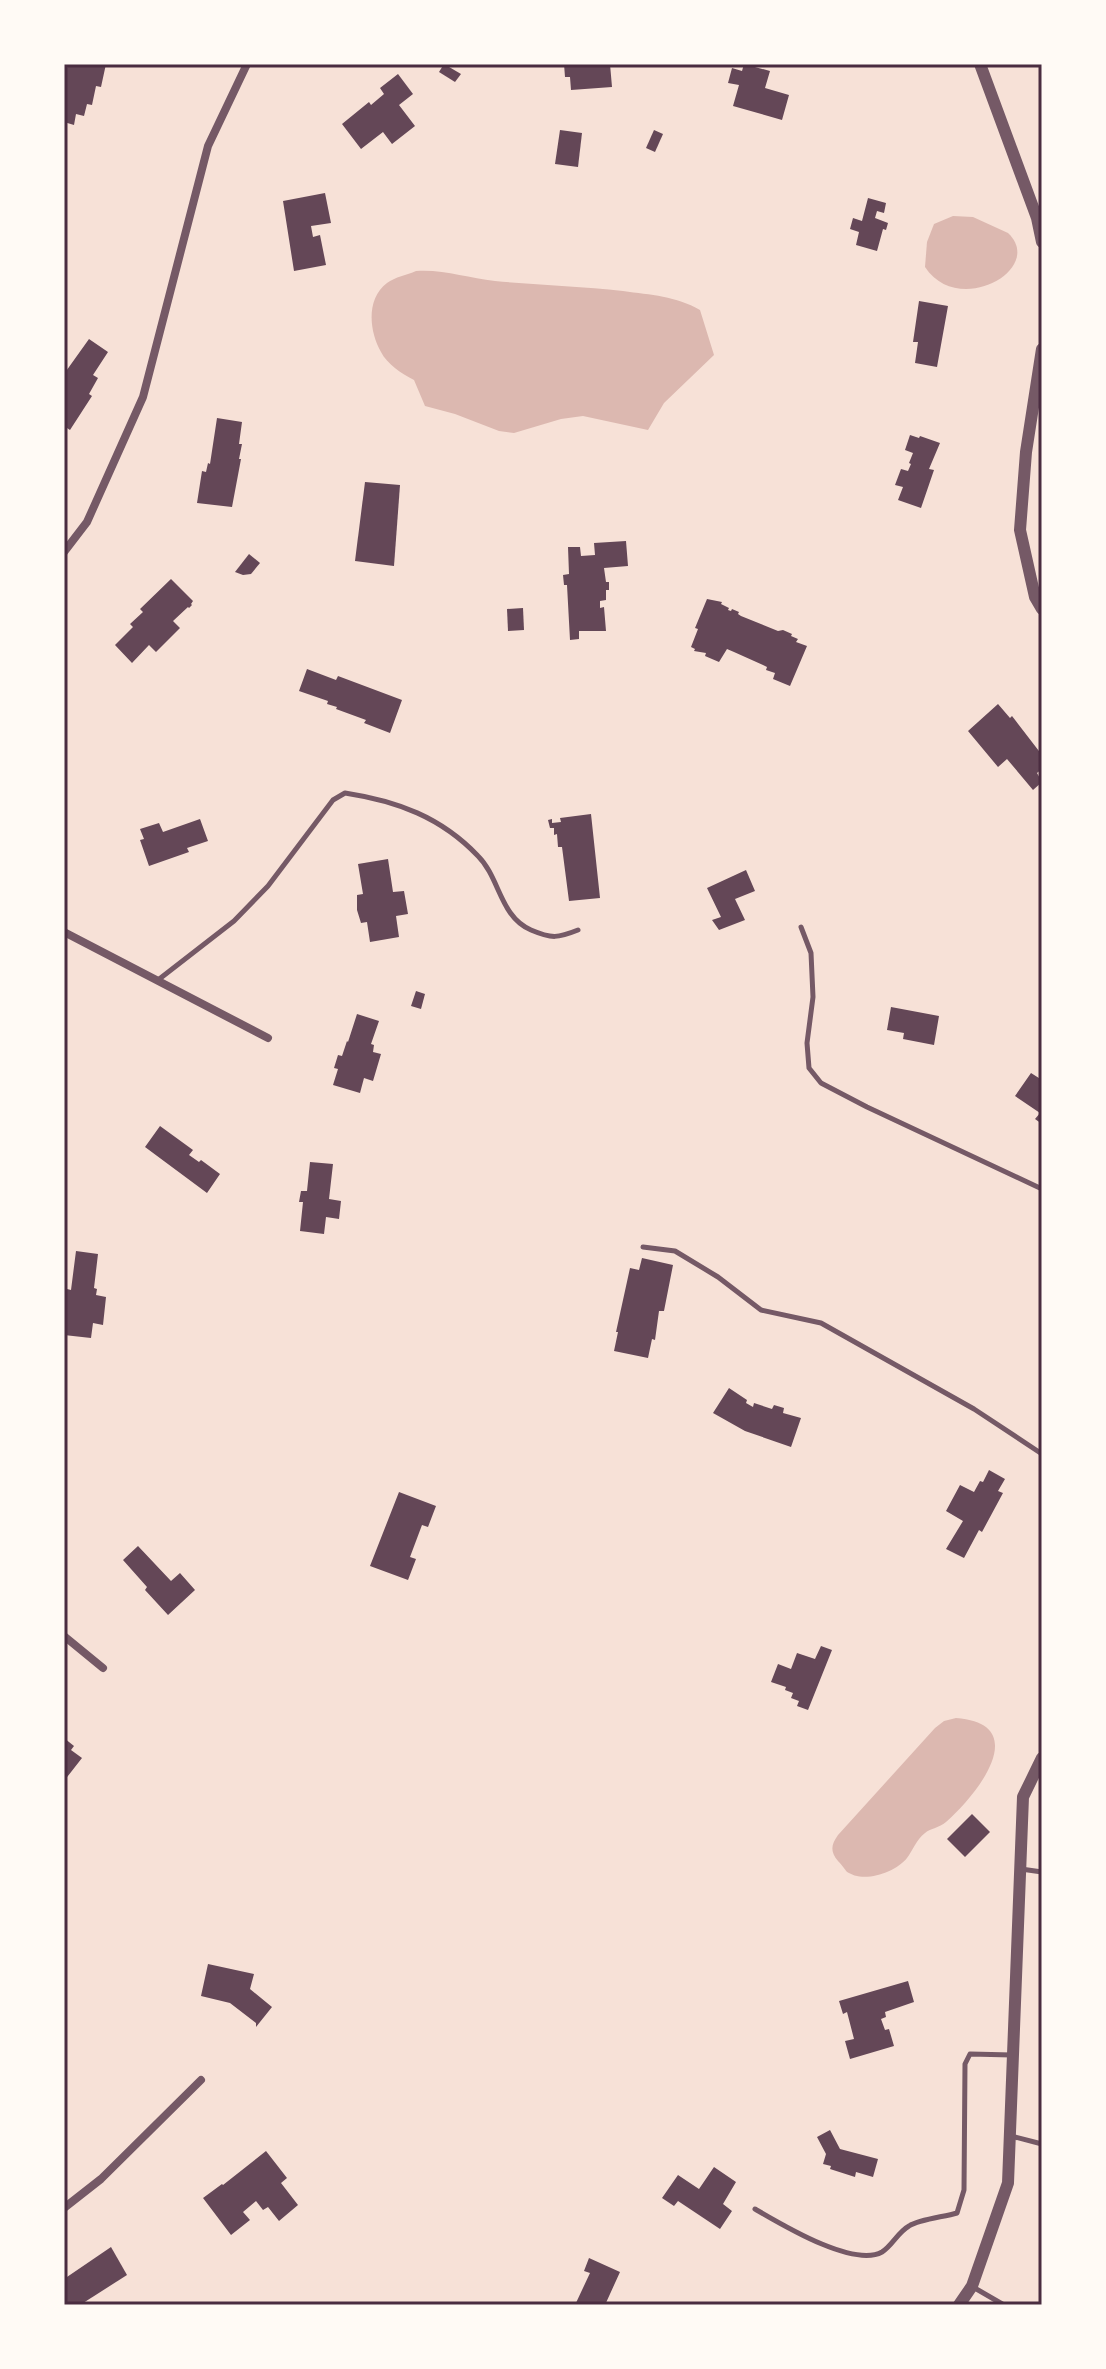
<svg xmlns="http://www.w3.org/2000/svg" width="1106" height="2369" font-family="'Public Sans',sans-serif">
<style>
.water{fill:#dcb8b0}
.building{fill:#644757}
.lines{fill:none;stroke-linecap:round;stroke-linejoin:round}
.service{stroke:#755966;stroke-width:5}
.minor{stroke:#755966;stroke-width:8}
.tertiary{stroke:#755966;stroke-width:12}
.neatline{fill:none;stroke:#4a2c40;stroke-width:3}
</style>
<rect width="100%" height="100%" fill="#f7e1d7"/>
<g class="water">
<path d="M953 216 973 217 1008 233C1046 269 958 318 925 267L927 242 934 224Z"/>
<path d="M416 271C443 269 468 278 495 281 537 285 581 286 623 291 651 295 676 296 700 310L714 355 664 403 648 430 583 416 561 419 514 433 499 431 455 414 425 406 414 380C402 374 387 364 381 352 369 331 366 299 387 283 395 277 407 275 416 271Z"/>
<path d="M956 1718C1034 1724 976 1796 946 1822 939 1828 931 1828 925 1833 916 1840 913 1850 907 1858 895 1873 862 1884 846 1871 846 1870 839 1862 838 1861 830 1851 831 1845 838 1835L935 1728 944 1721Z"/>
</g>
<g class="building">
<polygon points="68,64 106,64 101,87 96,86 92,105 87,104 84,116 76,114 74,125 64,122 64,80"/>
<polygon points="444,64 461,74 455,82 439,72"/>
<polygon points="564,64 610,64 612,87 571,90 570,77 565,77"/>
<polygon points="744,64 770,71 765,88 789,95 782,120 733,106 739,85 728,83 732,68 742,71"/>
<polygon points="398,74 413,94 399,105 415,126 392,144 383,132 361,149 342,124 369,102 371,105 384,94 380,88"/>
<polygon points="560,130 582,133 578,167 555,164"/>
<polygon points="654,130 663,134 655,152 646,148"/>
<polygon points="325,193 331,223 311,226 313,237 320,235 326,265 294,271 283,201"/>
<polygon points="868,198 886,203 884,213 877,211 875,218 888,223 886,230 883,229 877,251 856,245 859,232 850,229 853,218 862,221"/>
<polygon points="919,301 948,306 937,367 915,363 918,342 913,342"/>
<polygon points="89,339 108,352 93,375 98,378 89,394 92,396 70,430 64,426 64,374"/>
<polygon points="217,418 242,422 239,444 242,444 239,459 241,459 232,507 197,503 202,471 206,472 208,463 210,464"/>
<polygon points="910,435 919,438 920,436 940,443 929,469 934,470 921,508 898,500 903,487 895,485 901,469 908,471 911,464 909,463 913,453 905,450"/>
<polygon points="365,482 400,485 394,566 355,561"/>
<polygon points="626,541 628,566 604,568 606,582 609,582 609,590 606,590 606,600 600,601 600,608 604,607 606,631 579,631 579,639 570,640 567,585 564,585 563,575 569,574 568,547 580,547 581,556 595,555 594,543"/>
<polygon points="249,554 260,563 251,574 243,575 235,572"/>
<polygon points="171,579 193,601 191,604 192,605 189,608 188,607 173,621 180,628 156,652 149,645 132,663 115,645 133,627 130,624 143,612 140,609"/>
<polygon points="707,599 722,602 721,604 729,608 728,610 731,611 732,609 739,612 738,614 741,616 778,631 783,630 792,634 791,636 798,639 796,642 807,646 790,686 773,679 775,673 766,670 767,667 763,665 734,652 727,649 719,662 705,656 706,653 694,651 695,649 691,647 698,629 695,628"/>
<polygon points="523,608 524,630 508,631 507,609"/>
<polygon points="307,669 336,680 338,676 402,700 390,733 364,723 366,720 336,709 337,707 327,704 328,701 299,691"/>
<polygon points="998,704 1010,718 1012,716 1042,755 1042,769 1037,773 1042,782 1033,790 1007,759 998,767 968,731"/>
<polygon points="591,814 600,898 569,901 562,847 558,847 557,834 554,835 554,828 550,828 548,820 552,819 552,823 561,822 560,818"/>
<polygon points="200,819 208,841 187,848 189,852 149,866 140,840 144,839 140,829 159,823 163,832"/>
<polygon points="388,859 393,892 404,891 408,914 396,916 399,937 370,942 367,922 361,923 357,910 357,895 363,894 358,864"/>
<polygon points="746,870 755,891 735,899 745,920 719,930 712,920 721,917 707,888"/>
<polygon points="416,991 425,994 421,1009 411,1006"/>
<polygon points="891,1007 939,1016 934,1045 903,1039 904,1033 887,1030"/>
<polygon points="357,1014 379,1021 371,1044 374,1045 373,1052 381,1054 373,1081 364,1078 360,1093 333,1085 338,1069 334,1068 338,1055 342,1056 347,1041 348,1042"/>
<polygon points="1031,1073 1042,1080 1042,1124 1035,1119 1040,1113 1015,1096"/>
<polygon points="160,1126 193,1150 189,1155 199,1162 201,1160 220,1174 207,1193 145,1147"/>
<polygon points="310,1162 333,1164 329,1199 341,1201 339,1219 326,1217 324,1234 300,1231 303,1202 299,1202 301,1191 307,1191"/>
<polygon points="76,1251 98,1254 94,1288 97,1289 96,1295 106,1297 103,1325 93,1323 91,1338 64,1335 67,1289 71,1290"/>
<polygon points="642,1258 673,1265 664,1311 659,1311 655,1340 652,1339 648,1358 614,1351 618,1332 616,1332 630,1268 639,1270"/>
<polygon points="729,1388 747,1400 746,1403 753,1407 754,1403 772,1409 774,1405 784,1408 783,1413 801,1418 791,1447 745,1431 713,1413"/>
<polygon points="989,1470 1005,1479 998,1491 1003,1493 982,1532 979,1530 964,1558 946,1549 963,1521 946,1511 960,1485 974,1492 980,1481 983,1482"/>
<polygon points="399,1492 436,1506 428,1527 422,1525 410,1557 416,1559 408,1580 370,1566"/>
<polygon points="138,1546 171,1581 180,1573 195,1590 168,1615 145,1590 147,1587 123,1560"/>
<polygon points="821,1646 832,1650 808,1710 797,1706 799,1701 791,1698 793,1693 785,1690 786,1687 771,1682 778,1664 791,1669 797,1653 815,1659"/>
<polygon points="64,1738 74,1746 71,1750 82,1758 64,1781"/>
<polygon points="972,1814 990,1832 965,1857 947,1839"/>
<polygon points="208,1964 254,1974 250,1989 272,2007 256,2027 256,2023 230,2003 201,1996"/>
<polygon points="908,1981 914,2002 885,2012 886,2017 881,2019 885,2030 889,2029 894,2046 850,2059 845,2041 854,2039 847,2012 843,2014 839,2001"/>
<polygon points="830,2130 840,2149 878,2159 873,2177 856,2172 855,2177 830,2169 831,2166 823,2164 826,2154 817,2137"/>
<polygon points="266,2151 287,2178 281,2183 298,2205 279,2221 268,2207 263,2210 256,2201 243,2212 250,2220 231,2235 203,2198 222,2184 223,2185"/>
<polygon points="714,2167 736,2182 723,2204 732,2211 720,2229 678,2201 674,2206 662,2198 678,2175 699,2189"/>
<polygon points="111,2247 127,2275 80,2305 64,2305 64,2279"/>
<polygon points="589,2258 620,2272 605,2305 575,2305 590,2273 584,2271"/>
</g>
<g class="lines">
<g class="service">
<polyline points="801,927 811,953 813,997 807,1043 809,1068 821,1083 867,1107 1042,1189"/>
<path d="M158 980 234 921 268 886 333 800 345 793C397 801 441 817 478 856 500 878 500 917 531 930 552 939 558 938 578 930"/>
<polyline points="643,1247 675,1251 718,1277 761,1310 821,1323 974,1409 1042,1454"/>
<polyline points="1021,1869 1042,1872"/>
<polyline points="1011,2136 1042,2144"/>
<path d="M755 2209C781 2224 853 2268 882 2252 892 2246 898 2232 909 2226 920 2219 944 2217 957 2213L964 2190 965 2064 970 2054 1012 2055"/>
<polyline points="973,2287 1004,2305"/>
</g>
<g class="minor">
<polyline points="64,552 87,522 143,397 208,146 247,64"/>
<polyline points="64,932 268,1038"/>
<polyline points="64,1636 103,1668"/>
<polyline points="64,2208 101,2179 201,2080"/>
</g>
<g class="tertiary">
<polyline points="980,64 1037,218 1042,242"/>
<polyline points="1042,349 1026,452 1020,530 1035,597 1042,609"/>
<polyline points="959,2305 972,2286 1008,2183 1023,1797 1042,1758"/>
</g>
</g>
<rect width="1106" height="2369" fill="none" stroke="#fffaf5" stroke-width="132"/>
<rect x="66" y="66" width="974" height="2237" class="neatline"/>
</svg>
